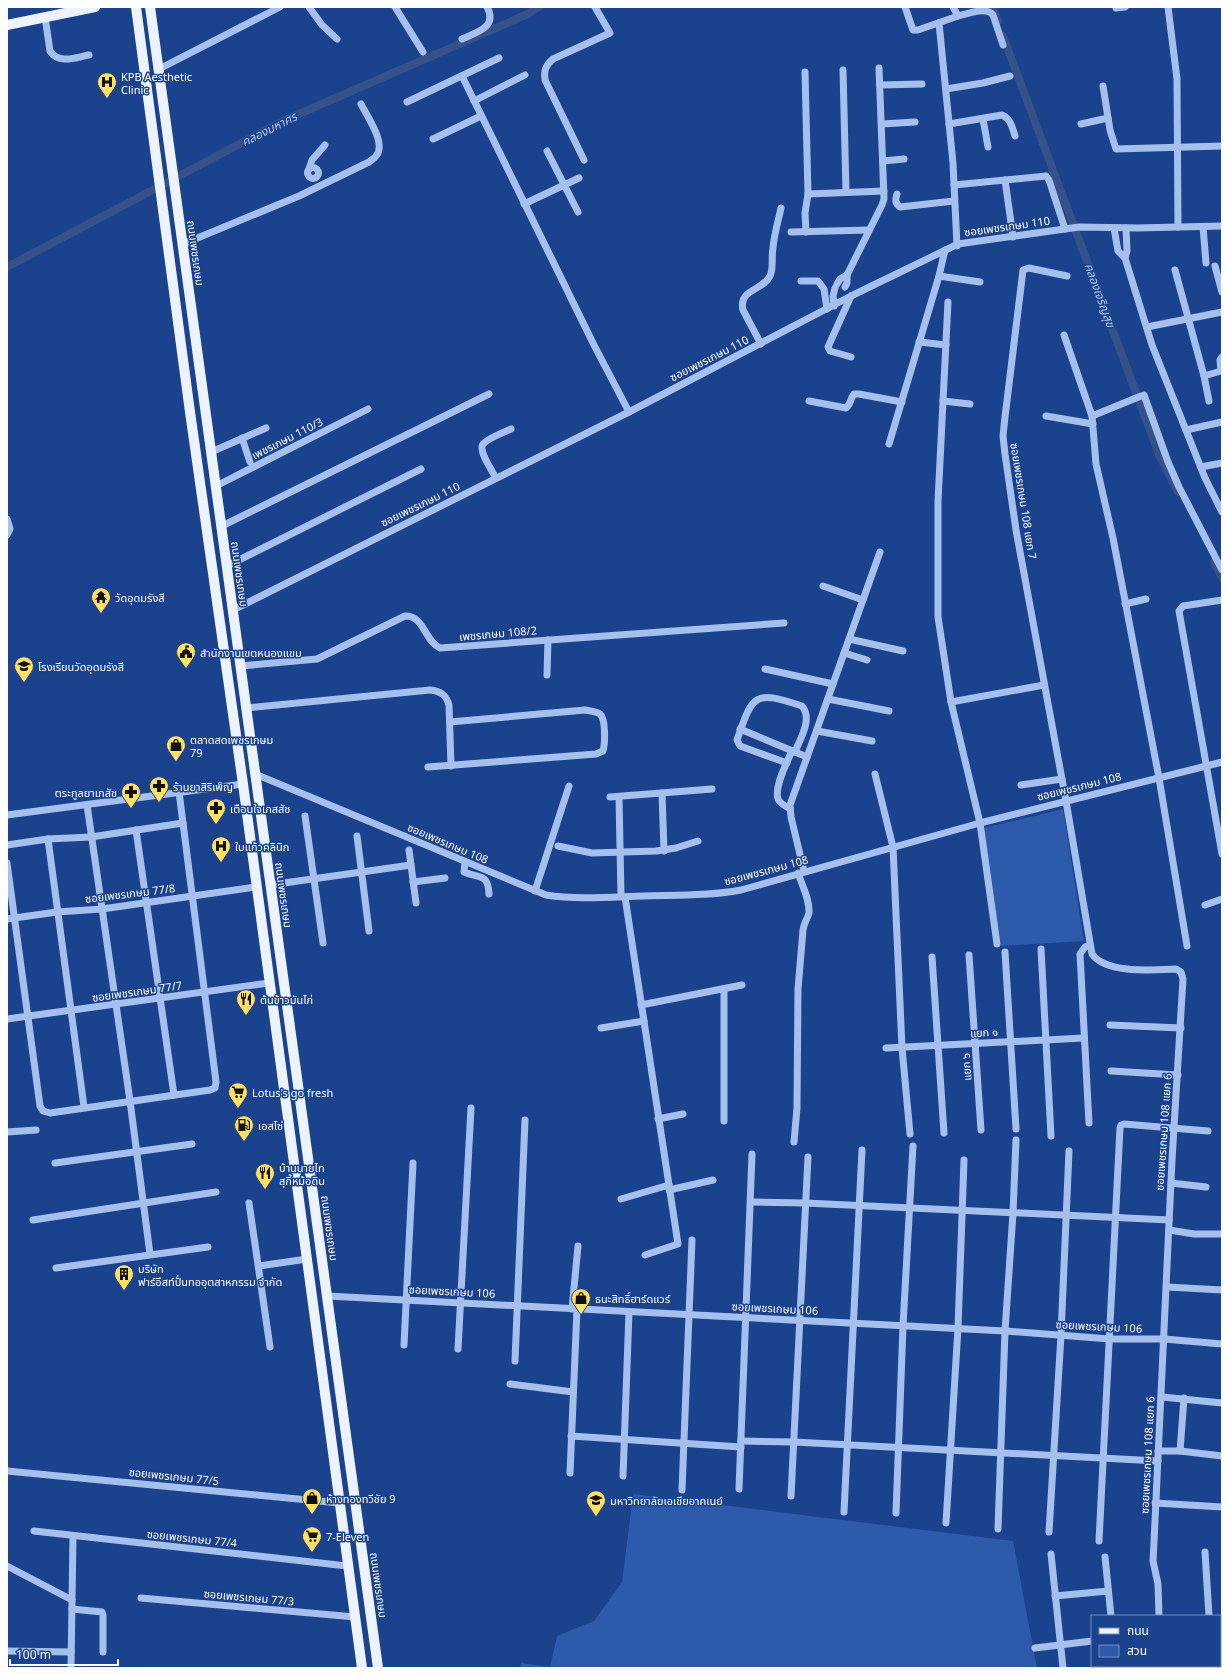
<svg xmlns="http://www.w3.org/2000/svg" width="1229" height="1675" font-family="'Noto Sans','Noto Sans Thai',sans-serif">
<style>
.green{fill:#2d5aab}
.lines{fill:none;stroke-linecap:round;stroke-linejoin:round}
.canal{stroke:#345189;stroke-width:8}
.minor{stroke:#a6c0ee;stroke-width:7}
.major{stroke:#edf2ff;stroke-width:10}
.labels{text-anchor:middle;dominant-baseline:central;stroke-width:3;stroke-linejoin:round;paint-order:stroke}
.poi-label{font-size:11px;fill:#fff;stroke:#1a428d;text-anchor:start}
.street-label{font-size:11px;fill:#fff;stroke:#1a428d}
.water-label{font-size:12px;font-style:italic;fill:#b2caf5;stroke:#1a428d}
</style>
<rect width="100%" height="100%" fill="#1a428d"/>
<g class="green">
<polygon points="1063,809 1084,941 1001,946 984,828"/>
<polygon points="633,1494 1013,1541 1037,1668 520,1668 521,1663 550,1667 557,1636 594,1621 622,1582"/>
</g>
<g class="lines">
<g class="canal">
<polyline points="993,7 998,21"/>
<polyline points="1003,36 1160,457 1178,492"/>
<polyline points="7,267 283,121 528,14 539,7"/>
<polyline points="1214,562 1222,577"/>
</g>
<g class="minor">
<polyline points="309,7 322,25 337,39"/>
<polyline points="395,7 423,52"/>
<polyline points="905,7 913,30 918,30 958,16 953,7"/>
<polyline points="1168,7 1177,79 1178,227"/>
<polyline points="1116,8 1125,7"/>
<path d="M958 16C967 14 986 6 993 15L1003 45"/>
<path d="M45 17 50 51C59 65 77 57 89 55"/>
<polyline points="939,23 953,163 957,246"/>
<path d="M462 39C477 32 498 27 487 7"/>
<polyline points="159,69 280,7"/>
<polyline points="843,70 846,192"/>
<polyline points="805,72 808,194 805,213 806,232"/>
<polyline points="462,76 594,345 629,412"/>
<polyline points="880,85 922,84"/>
<polyline points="1103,86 1110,130 1116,149 1222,146"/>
<polyline points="946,89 983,83 1010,76"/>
<polyline points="474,101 525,75"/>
<polyline points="407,102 499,58"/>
<polyline points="983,119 988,147"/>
<polyline points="882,124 915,122"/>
<path d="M949 124 1002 115C1011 119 1012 127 1015 136"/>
<polyline points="1081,124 1108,118"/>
<polyline points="433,139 481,116"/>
<polyline points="547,151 578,212"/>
<path d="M584 160 545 80C544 70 545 66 553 59L610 33 595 7"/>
<polyline points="883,161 904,159"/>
<circle cx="313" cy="173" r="5.5"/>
<polyline points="309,169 312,160 325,145"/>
<polyline points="1005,180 1013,237"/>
<polyline points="954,185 1046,176 1049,180 1065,229"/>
<polyline points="808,194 884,191"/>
<path d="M897 194C895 200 895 203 900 207L954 201"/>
<polyline points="524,204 579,178"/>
<polyline points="1203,227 1206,263"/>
<polyline points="1114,228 1118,251 1125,258 1127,251 1126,228"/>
<polyline points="791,232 869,230"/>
<path d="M183 244 299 196 369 162C371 160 375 158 376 156 387 144 367 116 361 104"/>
<polyline points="1125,258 1152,345 1205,478 1222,512"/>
<polyline points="1215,266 1222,292"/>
<polyline points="1175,270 1204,376 1221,371 1220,360 1222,357"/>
<polyline points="939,276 980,282"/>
<path d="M1067 276 1029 268 1023 270 1005 417 1003 436 1005 454 1016 530 1066 801 1092 954C1106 974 1153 970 1176 969L1181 972 1183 979 1172 1160 1154 1542 1153 1561 1158 1584 1159 1616"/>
<polyline points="801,281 818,281 824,289 827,309"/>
<polyline points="837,284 840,279 847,275"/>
<polyline points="845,287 847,283 847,275 882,205 884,199 879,68"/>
<polyline points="851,296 828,347 830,351 851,357"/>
<polyline points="948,302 938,501 938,617 951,702 980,823 997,944"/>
<polyline points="834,306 833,296 835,288"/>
<polyline points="1147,327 1222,312"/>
<polyline points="1064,335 1092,416 1096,464 1113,538 1159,778 1187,946"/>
<polyline points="919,342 946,345"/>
<path d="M761 344 743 310C738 289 763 291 770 276 774 268 771 257 773 248 774 235 778 222 781 208"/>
<polyline points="1204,376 1209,401"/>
<polyline points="1144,395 1168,462 1179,487 1222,570"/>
<path d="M809 401 846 408C851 404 850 399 854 394H859L902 402"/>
<polyline points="943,401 970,404"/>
<polyline points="1046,416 1093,424"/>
<polyline points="1092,416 1141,396"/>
<polyline points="1186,430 1222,422"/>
<polyline points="242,438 250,462"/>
<polyline points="889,444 939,276 945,250"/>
<polyline points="211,452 266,428"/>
<polyline points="1201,467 1222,463"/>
<path d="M496 478C493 472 478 451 483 444 487 439 504 432 511 429"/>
<polyline points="216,486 368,409"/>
<polyline points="7,519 10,529 7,535"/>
<polyline points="222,526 489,394"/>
<polyline points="227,566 421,469"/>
<polyline points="823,586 863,600"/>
<polyline points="1222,600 1183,606 1179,611 1222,854"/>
<polyline points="1125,604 1146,599"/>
<polyline points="233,610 629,412 851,296 958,244 1079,227 1137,228 1222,226"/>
<polyline points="849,639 903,651"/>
<polyline points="844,653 867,660"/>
<path d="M241 666 317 659 405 616C424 615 425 642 440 648L784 623"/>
<polyline points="765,669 833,684"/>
<polyline points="547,675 548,640"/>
<polyline points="828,699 889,711"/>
<polyline points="951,702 1044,685"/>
<path d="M246 708 430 690C441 691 446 695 449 705L451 766"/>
<polyline points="740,729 807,757"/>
<polyline points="817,731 872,741"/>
<path d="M787 763 740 746 737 740C753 694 754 690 802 706 813 719 800 739 795 752"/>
<path d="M428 767 596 754 603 751C605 744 606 719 600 714 596 711 589 711 585 710L450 722"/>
<path d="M255 774 546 895C577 900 611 897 643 896 676 895 709 896 741 890L980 823 1222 762"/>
<polyline points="875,774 893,847 902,1048 910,1134"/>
<polyline points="1021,785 1062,779"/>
<polyline points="179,792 183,823"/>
<polyline points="662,793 664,851"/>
<polyline points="610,797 712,789"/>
<polyline points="619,797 621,896"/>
<polyline points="87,805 130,1101 150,1254"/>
<path d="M790 809C786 806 780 804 778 799 774 787 787 762 792 751"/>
<polyline points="7,815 243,784"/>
<polyline points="305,816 323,943"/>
<polyline points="136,830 174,1095"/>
<polyline points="357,836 369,931"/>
<polyline points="48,839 84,1107"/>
<polyline points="7,845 48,839 91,837 183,823 216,1082 215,1088 210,1090 50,1113 43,1111 40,1106 7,863"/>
<polyline points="558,846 592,853 656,851 676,848 698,841"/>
<polyline points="409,850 416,903"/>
<path d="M465 862 464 872C480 879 488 873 489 894"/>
<polyline points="804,871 791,817 790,805 880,552"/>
<polyline points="413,882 445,878"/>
<polyline points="270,885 411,865"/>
<polyline points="535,891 569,786"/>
<polyline points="625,897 678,1244 645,1255"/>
<polyline points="1205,905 1222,899"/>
<polyline points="7,919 57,912 102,909 256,887"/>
<polyline points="1041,949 1051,1136"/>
<polyline points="1005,952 1016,1129"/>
<polyline points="969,955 981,1130"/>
<polyline points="932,957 944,1133"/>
<polyline points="724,989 724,1121"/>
<polyline points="641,1005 742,985"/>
<polyline points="7,1019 269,983"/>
<polyline points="1110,1025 1181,1028"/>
<polyline points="601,1028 644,1021"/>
<polyline points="886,1048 1084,1038"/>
<polyline points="1111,1071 1178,1075"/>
<polyline points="658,1119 683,1114"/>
<polyline points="1089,1123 1080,954 1085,947 1090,945"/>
<polyline points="7,1132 36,1130"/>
<path d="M794 1142 797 1108 798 989 803 930C804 923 808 917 809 913 810 900 802 885 798 873"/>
<polyline points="55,1163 192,1144"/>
<polyline points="1171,1183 1206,1187"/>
<polyline points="669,1190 713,1180"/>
<polyline points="621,1199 669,1185"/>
<polyline points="751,1202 805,1203 1169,1220"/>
<polyline points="249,1203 270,1347"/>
<polyline points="33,1220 216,1192"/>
<polyline points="1169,1230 1194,1234 1222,1234"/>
<polyline points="259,1266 307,1259"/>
<polyline points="56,1268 208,1247"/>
<polyline points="1167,1287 1222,1290"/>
<polyline points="327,1296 1005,1331 1110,1339 1164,1339 1222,1344"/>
<polyline points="572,1309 578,1246"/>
<polyline points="404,1345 413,1163"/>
<polyline points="458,1349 471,1108"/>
<polyline points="515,1361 525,1120"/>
<polyline points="510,1384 573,1392"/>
<polyline points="1162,1397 1222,1403"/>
<polyline points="571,1436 741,1447"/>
<polyline points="741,1441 794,1442 1158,1461"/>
<polyline points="1158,1451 1180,1451 1222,1456"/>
<polyline points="1180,1451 1184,1398"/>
<polyline points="7,1471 339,1503"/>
<polyline points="570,1473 577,1309"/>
<polyline points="623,1476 629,1312"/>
<polyline points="739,1489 752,1154"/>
<polyline points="682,1490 692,1240"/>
<polyline points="791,1496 808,1157"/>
<polyline points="1155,1503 1222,1507"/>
<polyline points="844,1512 862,1150"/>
<polyline points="896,1513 903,1326 913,1146"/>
<polyline points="946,1523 958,1328 964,1160"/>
<polyline points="998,1529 1005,1331 1013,1213 1016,1140"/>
<polyline points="34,1531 347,1566"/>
<polyline points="1049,1532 1061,1335 1069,1151"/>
<polyline points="1099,1541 1120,1128 1121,1125 1124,1124 1208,1131"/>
<polyline points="1205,1552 1209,1616"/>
<polyline points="1051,1554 1063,1668"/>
<polyline points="1105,1557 1111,1616"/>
<polyline points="7,1566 72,1600"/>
<polyline points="1055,1596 1108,1591"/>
<polyline points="141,1598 355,1617"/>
<polyline points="72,1609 102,1612 103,1615 103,1652"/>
<polyline points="1220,1629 1222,1629"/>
<polyline points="1035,1648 1092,1641"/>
<polyline points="7,1651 71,1652"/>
<polyline points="1115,1666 1115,1668"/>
<polyline points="1163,1666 1163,1668"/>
<polyline points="1213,1666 1214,1668"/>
<polyline points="71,1668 73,1536"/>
</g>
<g class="major">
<polyline points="136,7 190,412 243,784 362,1668"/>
<polyline points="150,7 378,1668"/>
<polyline points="7,25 95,7"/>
</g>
</g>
<defs>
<symbol id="hospital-pin" viewBox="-11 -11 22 30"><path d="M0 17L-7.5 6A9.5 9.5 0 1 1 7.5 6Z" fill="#ffe063" stroke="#1a428d"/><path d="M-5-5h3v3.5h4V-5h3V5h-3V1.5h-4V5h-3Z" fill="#111"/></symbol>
<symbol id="temple-pin" viewBox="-11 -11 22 30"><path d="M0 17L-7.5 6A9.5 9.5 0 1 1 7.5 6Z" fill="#ffe063" stroke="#1a428d"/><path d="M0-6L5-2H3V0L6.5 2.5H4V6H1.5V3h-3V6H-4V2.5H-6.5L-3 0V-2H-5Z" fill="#111"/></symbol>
<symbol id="civic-pin" viewBox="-11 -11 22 30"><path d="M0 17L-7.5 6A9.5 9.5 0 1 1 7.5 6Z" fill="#ffe063" stroke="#1a428d"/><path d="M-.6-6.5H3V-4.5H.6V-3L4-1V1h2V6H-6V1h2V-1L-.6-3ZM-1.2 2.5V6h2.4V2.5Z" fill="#111"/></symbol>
<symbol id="school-pin" viewBox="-11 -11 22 30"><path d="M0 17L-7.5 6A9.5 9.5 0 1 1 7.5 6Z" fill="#ffe063" stroke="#1a428d"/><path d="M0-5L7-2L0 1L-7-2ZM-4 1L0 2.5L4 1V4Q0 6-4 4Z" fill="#111"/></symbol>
<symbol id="shop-pin" viewBox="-11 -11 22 30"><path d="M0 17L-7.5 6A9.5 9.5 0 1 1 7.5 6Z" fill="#ffe063" stroke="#1a428d"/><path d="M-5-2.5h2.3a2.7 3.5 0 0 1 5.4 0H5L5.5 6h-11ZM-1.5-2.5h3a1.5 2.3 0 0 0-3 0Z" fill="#111"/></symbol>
<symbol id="pharmacy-pin" viewBox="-11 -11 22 30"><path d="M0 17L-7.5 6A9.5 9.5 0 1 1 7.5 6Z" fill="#ffe063" stroke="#1a428d"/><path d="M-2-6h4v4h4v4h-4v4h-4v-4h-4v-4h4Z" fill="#111"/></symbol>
<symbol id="restaurant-pin" viewBox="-11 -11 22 30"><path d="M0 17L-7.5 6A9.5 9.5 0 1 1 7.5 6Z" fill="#ffe063" stroke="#1a428d"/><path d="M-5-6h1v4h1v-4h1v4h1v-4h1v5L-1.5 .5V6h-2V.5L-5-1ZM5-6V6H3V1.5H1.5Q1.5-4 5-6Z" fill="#111"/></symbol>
<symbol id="supermarket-pin" viewBox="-11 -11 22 30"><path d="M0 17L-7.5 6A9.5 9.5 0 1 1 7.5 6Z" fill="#ffe063" stroke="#1a428d"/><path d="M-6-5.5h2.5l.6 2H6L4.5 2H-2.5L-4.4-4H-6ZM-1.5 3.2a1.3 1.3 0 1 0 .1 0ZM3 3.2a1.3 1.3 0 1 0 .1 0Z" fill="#111"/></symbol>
<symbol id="fuel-pin" viewBox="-11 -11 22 30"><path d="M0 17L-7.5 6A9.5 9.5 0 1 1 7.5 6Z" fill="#ffe063" stroke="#1a428d"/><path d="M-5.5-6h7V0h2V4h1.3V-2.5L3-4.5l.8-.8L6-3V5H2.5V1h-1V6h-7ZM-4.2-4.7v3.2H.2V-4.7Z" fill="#111"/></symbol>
<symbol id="building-pin" viewBox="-11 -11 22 30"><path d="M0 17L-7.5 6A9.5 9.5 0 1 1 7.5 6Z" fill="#ffe063" stroke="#1a428d"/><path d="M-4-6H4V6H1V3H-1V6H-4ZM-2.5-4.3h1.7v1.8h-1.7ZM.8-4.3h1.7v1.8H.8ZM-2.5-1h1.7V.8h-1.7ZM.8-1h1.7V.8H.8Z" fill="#111"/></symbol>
<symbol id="university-pin" viewBox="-11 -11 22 30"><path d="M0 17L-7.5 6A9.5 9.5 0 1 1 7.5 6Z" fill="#ffe063" stroke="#1a428d"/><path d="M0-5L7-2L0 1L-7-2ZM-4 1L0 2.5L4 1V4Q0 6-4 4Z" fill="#111"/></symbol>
</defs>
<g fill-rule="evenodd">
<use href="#hospital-pin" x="96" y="71" width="22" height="30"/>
<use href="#temple-pin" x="90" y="586" width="22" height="30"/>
<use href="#civic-pin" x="175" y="641" width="22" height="30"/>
<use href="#school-pin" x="13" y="655" width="22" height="30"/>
<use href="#shop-pin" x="165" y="734" width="22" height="30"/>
<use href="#pharmacy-pin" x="148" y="775" width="22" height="30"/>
<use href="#pharmacy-pin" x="120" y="781" width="22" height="30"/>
<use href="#pharmacy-pin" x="205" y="797" width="22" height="30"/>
<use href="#hospital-pin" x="210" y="835" width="22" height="30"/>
<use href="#restaurant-pin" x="235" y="988" width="22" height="30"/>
<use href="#supermarket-pin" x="227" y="1081" width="22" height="30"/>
<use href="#fuel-pin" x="233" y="1114" width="22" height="30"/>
<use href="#restaurant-pin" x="254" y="1162" width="22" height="30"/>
<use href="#building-pin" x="113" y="1263" width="22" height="30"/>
<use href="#shop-pin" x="570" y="1287" width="22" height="30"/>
<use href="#shop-pin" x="301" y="1487" width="22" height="30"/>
<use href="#university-pin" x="585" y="1489" width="22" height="30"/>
<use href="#supermarket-pin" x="301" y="1525" width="22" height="30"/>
</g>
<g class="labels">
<g class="poi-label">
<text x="121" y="76">KPB Aesthetic<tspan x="121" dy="13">Clinic</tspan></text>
<text x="115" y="597">วัดอุดมรังสี</text>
<text x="200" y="652">สำนักงานเขตหนองแขม</text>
<text x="38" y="666">โรงเรียนวัดอุดมรังสี</text>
<text x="190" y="739">ตลาดสดเพชรเกษม<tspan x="190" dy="13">79</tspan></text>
<text x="173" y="786">ร้านยาสิริเพ็ญ</text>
<text x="117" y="792" text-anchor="end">ตระกูลยาเภสัช</text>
<text x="230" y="808">เตือนใจเภสสัช</text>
<text x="235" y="846">ใบแก้วคลินิก</text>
<text x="260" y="999">ต้นข้าวมันไก่</text>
<text x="252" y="1092">Lotus's go fresh</text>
<text x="258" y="1125">เอสโซ่</text>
<text x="279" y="1167">บ้านนายไท<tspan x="279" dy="13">สุกี้หม้อดิน</tspan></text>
<text x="138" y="1268">บริษัท<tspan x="138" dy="13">ฟาร์อีสท์ปั่นทออุตสาหกรรม จำกัด</tspan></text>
<text x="595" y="1298">ธนะสิทธิ์ฮาร์ดแวร์</text>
<text x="326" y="1498">ห้างทองทวีชัย 9</text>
<text x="610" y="1500">มหาวิทยาลัยเอเชียอาคเนย์</text>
<text x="326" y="1536">7-Eleven</text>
</g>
<g class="street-label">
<text transform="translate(1007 226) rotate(-8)">ซอยเพชรเกษม 110</text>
<text transform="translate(196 253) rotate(82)">ถนนเพชรเกษม</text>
<text transform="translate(709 358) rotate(-27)">ซอยเพชรเกษม 110</text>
<text transform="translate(287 438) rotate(-27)">เพชรเกษม 110/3</text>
<text transform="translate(1024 501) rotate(81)">ซอยเพชรเกษม 108 แยก 7</text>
<text transform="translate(420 504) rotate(-26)">ซอยเพชรเกษม 110</text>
<text transform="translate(240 574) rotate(82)">ถนนเพชรเกษม</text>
<text transform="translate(498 633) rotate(-5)">เพชรเกษม 108/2</text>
<text transform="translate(1079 786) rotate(-14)">ซอยเพชรเกษม 108</text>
<text transform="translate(448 843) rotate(23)">ซอยเพชรเกษม 108</text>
<text transform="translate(766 870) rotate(-15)">ซอยเพชรเกษม 108</text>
<text transform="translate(130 893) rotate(-7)">ซอยเพชรเกษม 77/8</text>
<text transform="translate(284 895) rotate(82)">ถนนเพชรเกษม</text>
<text transform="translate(137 991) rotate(-8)">ซอยเพชรเกษม 77/7</text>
<text transform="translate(984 1032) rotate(-4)">แยก ๑</text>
<text transform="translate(966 1067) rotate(-94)">แยก ๖</text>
<text transform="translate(1163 1132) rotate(-86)">ซอยเพชรเกษม 108 แยก 6</text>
<text transform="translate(330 1228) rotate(82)">ถนนเพชรเกษม</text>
<text transform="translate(452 1291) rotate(3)">ซอยเพชรเกษม 106</text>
<text transform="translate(775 1308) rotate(3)">ซอยเพชรเกษม 106</text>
<text transform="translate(1099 1326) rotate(3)">ซอยเพชรเกษม 106</text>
<text transform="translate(1147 1455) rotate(-87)">ซอยเพชรเกษม 108 แยก 6</text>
<text transform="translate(174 1476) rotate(6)">ซอยเพชรเกษม 77/5</text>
<text transform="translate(192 1538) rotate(6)">ซอยเพชรเกษม 77/4</text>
<text transform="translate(379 1585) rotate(82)">ถนนเพชรเกษม</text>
<text transform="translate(249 1597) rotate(5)">ซอยเพชรเกษม 77/3</text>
</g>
<g class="water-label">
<text transform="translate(269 129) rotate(-27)">คลองมหาศร</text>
<text transform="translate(1100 295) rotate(70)">คลองเจริญสุข</text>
</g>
</g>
<rect width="1229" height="1675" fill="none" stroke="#ffffff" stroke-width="16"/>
<rect x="1091" y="1615" width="130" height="52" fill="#1a428d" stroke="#768ebb"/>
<rect x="1099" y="1628" width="20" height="6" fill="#edf2ff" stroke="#768ebb"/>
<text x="1127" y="1635" font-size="12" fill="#ffffff">ถนน</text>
<rect x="1099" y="1645" width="20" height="12" fill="#2d5aab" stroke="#768ebb"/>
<text x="1127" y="1655" font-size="12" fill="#ffffff">สวน</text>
<path d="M10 1659v6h108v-6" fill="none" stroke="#ffffff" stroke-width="2"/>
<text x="16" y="1659" font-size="12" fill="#ffffff" stroke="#1a428d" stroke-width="3" paint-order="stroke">100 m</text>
</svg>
